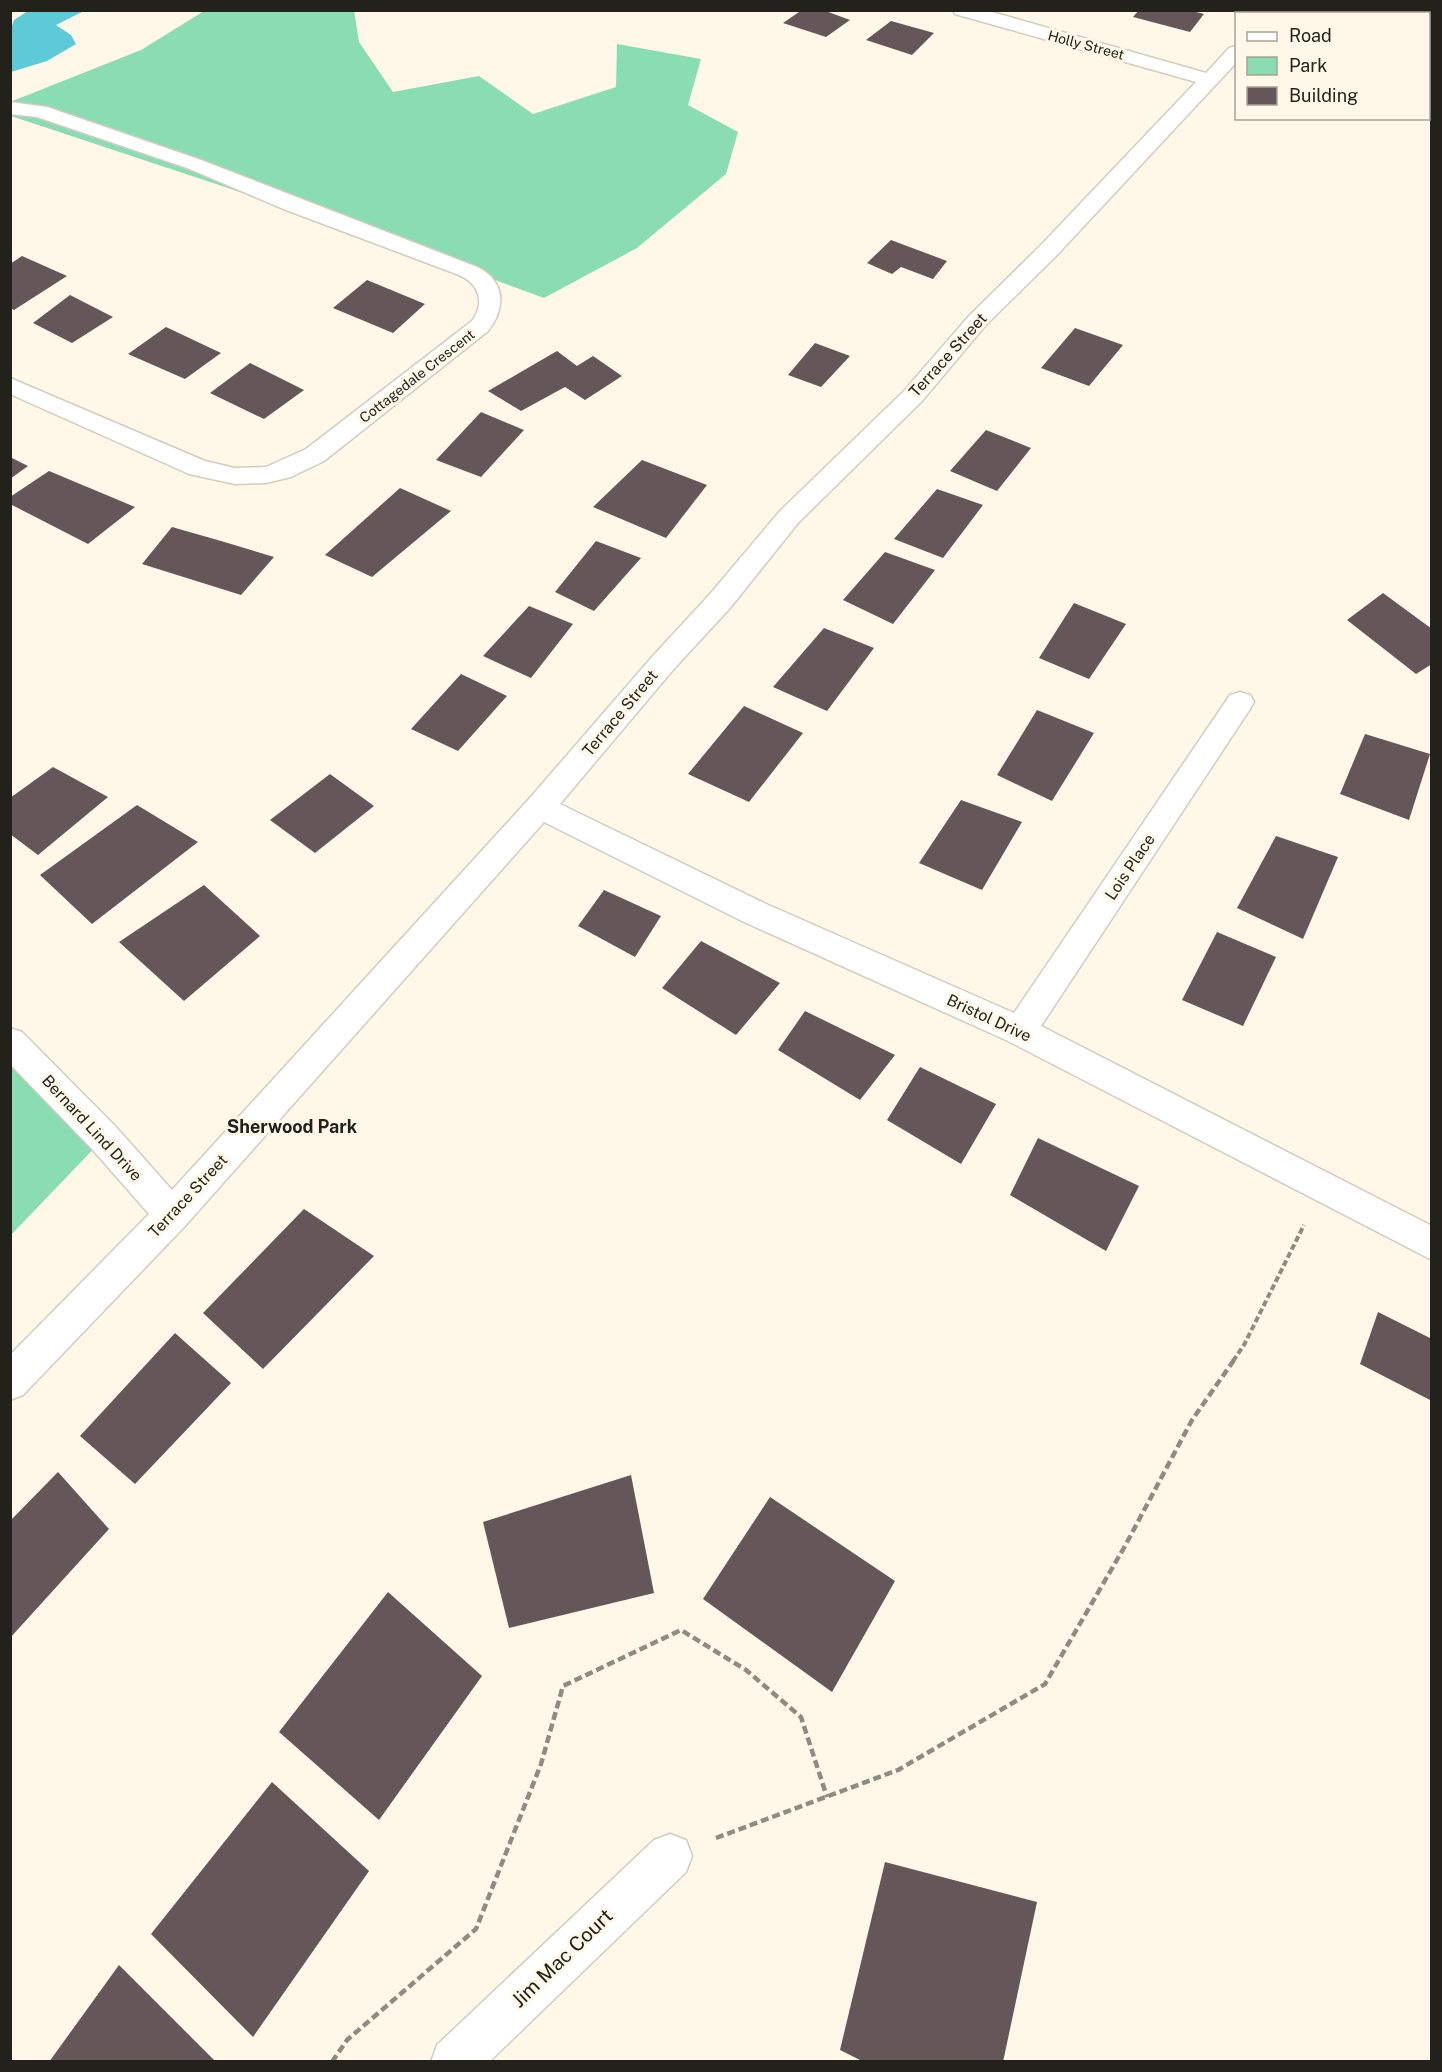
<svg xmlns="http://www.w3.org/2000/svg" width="1442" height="2072" font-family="'Public Sans',sans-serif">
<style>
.green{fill:#8adcb3}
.water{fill:#5dcbd7}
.building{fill:#65565a}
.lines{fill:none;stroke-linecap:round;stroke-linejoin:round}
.minor-casing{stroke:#d2ccbe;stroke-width:3}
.path-far1{stroke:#8f8b80;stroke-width:4;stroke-dasharray:6 3;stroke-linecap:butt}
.path{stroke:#8f8b80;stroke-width:4.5;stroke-dasharray:8 4;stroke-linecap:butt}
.minor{fill:#fff;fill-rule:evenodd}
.labels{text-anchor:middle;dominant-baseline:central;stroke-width:6;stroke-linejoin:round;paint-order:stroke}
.far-street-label{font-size:14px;fill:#23211b;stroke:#fff8e9}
.street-label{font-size:16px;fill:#23211b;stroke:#fff8e9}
.neighbourhood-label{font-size:18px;font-weight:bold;fill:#23211b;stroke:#fff8e9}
.near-street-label{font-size:20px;fill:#23211b;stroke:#fff8e9}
</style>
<rect width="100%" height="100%" fill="#fff8e9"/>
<g class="green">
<polygon points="354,10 359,42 393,92 479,76 533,114 616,87 617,44 701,59 688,105 738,132 726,174 637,248 544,298 403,246 11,116 10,102 141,50 204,11"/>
<polygon points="11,1059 104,1138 11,1235"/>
</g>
<polygon class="water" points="28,11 84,11 56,25 71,35 76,44 47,61 11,72 11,29 14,20"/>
<g class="building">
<polygon points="802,10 823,10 850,20 826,37 783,23"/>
<polygon points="1139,10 1189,10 1204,14 1190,32 1133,17"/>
<polygon points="891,21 934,33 912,55 866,40"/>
<polygon points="891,240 947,261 933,279 901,267 892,274 867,263"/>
<polygon points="22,256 67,276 14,310 10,308 10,264"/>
<polygon points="367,280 425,304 393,333 333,308"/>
<polygon points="70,295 113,317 72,343 33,323"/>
<polygon points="166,327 221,353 185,379 128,354"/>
<polygon points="1075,328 1123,345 1089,386 1041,368"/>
<polygon points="815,343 850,356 821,387 788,375"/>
<polygon points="557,351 577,366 593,356 622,376 585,400 565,387 521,411 488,391"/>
<polygon points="250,363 304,390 264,419 210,393"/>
<polygon points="481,412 524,430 481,477 436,460"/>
<polygon points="986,430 1031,448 997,491 950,471"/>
<polygon points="10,457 28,466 10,479"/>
<polygon points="642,460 707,485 666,538 593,507"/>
<polygon points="49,471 135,507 88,544 10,504 10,497"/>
<polygon points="400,488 451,511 372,577 325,555"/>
<polygon points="937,489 983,505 943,558 894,539"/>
<polygon points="172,527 221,541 274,557 241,595 142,564"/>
<polygon points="596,541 641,558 594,611 555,592"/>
<polygon points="885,552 935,570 893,624 843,600"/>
<polygon points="1383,593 1432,629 1432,664 1416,674 1347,620"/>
<polygon points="1074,603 1126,624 1089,679 1039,658"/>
<polygon points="529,606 573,624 531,678 483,656"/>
<polygon points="824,628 874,648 827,711 773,687"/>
<polygon points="461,674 507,696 458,751 411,729"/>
<polygon points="744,706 803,733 749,802 688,774"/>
<polygon points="1037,710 1094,733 1052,801 997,775"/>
<polygon points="1365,734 1430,754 1409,820 1340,794"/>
<polygon points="53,767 108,797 38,855 10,834 10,798"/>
<polygon points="330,774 374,806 315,853 270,820"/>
<polygon points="961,800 1022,822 982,890 919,863"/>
<polygon points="137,805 198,842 92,924 40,875"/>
<polygon points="1276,836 1338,857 1303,939 1237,908"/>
<polygon points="204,885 260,936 184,1001 119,942"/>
<polygon points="604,890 661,916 635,957 578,926"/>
<polygon points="1217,932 1276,957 1243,1026 1182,1000"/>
<polygon points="701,941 780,983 736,1035 662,988"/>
<polygon points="805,1011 895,1055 860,1100 778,1050"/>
<polygon points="920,1067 996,1104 961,1164 887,1120"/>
<polygon points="1038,1138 1139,1186 1106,1251 1010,1195"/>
<polygon points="304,1209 374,1256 263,1369 203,1313"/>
<polygon points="1378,1312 1432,1339 1432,1401 1360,1364"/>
<polygon points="175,1333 231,1383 135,1484 80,1436"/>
<polygon points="58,1472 109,1529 10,1638 10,1521"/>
<polygon points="631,1475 654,1593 509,1628 483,1522"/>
<polygon points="770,1497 895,1581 832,1692 703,1599"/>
<polygon points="388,1592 482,1676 379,1820 279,1732"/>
<polygon points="272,1782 369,1871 253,2037 151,1934"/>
<polygon points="885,1862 1037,1902 1003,2062 864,2062 840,2050"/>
<polygon points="119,1965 216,2062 49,2062"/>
</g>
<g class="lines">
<defs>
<g id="minor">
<polygon points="953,10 985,10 1206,73 1229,48 1236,46 1236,63 1057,255 985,326 922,401 798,523 730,608 672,671 560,804 764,903 1014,1013 1230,695 1240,692 1250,695 1254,702 1250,709 1041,1026 1432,1226 1432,1260 1008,1041 742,921 544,822 185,1226 23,1395 10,1400 10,1355 149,1214 92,1149 10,1064 10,1028 22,1032 116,1127 172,1190 529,799 652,657 710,594 780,511 904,391 969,316 1041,245 1196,82 955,14"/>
<polygon points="1265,10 1284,10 1282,14 1263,14"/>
<path d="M10 102 47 107 201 160 477 267C506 281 506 308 488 331L324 461 291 477 266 483 235 484 189 474 10 394V378L205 461 235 468 266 467 306 449 472 321C485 303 480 284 459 275L286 210 187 168 37 117 10 114Z"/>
<polygon points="670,1834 686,1840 692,1856 686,1872 489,2062 431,2062 437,2045 654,1840"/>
</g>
</defs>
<use href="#minor" class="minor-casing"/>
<polyline class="path-far1" points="1233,1361 1244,1345 1304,1225"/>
<g class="path">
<polyline points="716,1838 898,1770 1045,1684 1125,1546 1192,1420 1234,1360"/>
<polyline points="332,2062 347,2040 476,1929 541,1764 563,1686 681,1630 746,1670 801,1717 827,1797"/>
</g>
<use href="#minor" class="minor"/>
</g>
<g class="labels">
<g class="far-street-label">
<text transform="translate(1086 45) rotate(15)">Holly Street</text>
<text transform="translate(417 376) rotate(-38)">Cottagedale Crescent</text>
</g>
<g class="street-label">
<text transform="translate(948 355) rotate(-48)">Terrace Street</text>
<text transform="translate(620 713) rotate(-50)">Terrace Street</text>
<text transform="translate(1130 867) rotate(-56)">Lois Place</text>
<text transform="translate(989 1018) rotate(25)">Bristol Drive</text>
<text transform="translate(92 1128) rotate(47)">Bernard Lind Drive</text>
<text transform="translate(188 1196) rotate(-47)">Terrace Street</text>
</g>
<g class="neighbourhood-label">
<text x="292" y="1126">Sherwood Park</text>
</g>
<g class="near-street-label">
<text transform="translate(562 1958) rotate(-44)">Jim Mac Court</text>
</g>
</g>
<rect width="1442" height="2072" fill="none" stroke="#23211b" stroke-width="24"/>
<rect x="1235" y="12" width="195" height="108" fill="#fff8e9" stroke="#a7a297" stroke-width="1.5"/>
<rect x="1247" y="32" width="30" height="9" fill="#ffffff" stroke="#a7a297" stroke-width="1.5"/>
<text x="1289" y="42" font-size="18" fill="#23211b">Road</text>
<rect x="1247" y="57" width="30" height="18" fill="#8adcb3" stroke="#a7a297" stroke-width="1.5"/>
<text x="1289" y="72" font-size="18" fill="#23211b">Park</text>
<rect x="1247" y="87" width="30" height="18" fill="#65565a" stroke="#a7a297" stroke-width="1.5"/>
<text x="1289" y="102" font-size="18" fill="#23211b">Building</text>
</svg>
